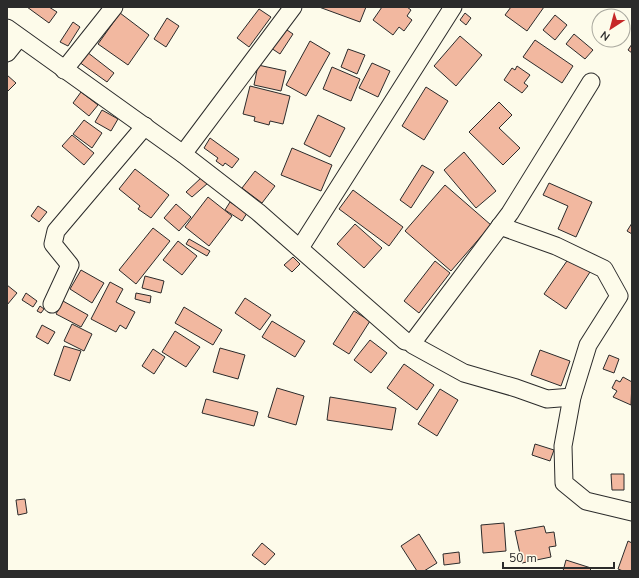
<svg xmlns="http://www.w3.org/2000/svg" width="639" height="578" font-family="'Nunito Sans',sans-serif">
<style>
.building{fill:#f2b8a0;stroke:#2b2b2b}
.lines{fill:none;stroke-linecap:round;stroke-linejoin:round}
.minor-casing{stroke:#2b2b2b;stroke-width:19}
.minor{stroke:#fdfbea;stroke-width:17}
</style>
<rect width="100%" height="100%" fill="#fdfbea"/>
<g class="building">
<polygon points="27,7 49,7 57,12 49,23"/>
<polygon points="319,7 366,7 360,22"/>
<polygon points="382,7 407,7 411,10 407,16 412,20 404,31 399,27 393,35 373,20"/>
<polygon points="511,7 544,7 527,31 505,15"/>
<polygon points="259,9 271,17 249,47 237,38"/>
<polygon points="120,13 149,35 128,65 98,44"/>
<polygon points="465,13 471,18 466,25 460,20"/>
<polygon points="555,15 567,25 555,40 543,30"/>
<polygon points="167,18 179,26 166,47 154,39"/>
<polygon points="73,22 80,27 68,46 60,42"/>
<polygon points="284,28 293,34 280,54 271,48"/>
<polygon points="574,34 593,50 585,59 566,44"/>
<polygon points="460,36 482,55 456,86 434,66"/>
<polygon points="535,40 573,66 562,83 523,57"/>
<polygon points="310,41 330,53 306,96 286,85"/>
<polygon points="632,44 632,53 628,50"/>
<polygon points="348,49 365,55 357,74 341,67"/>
<polygon points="87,52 114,73 107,82 79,62"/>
<polygon points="372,63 390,71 378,97 359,88"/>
<polygon points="258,65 286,71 281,91 254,85"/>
<polygon points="517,66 530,75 524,83 528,86 522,93 504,80 512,68 515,70"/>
<polygon points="332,67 360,79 351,101 323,89"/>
<polygon points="7,75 16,83 8,91 7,90"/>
<polygon points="250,86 290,96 283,124 270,121 269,125 254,121 255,117 243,114"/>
<polygon points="426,87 448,101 424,140 402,126"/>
<polygon points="81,92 98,105 89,116 73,103"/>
<polygon points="499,102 512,115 499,128 520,148 503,165 469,132"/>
<polygon points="102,110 118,119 111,131 95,122"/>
<polygon points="318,115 345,128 330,157 304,144"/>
<polygon points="84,120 102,133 92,148 73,134"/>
<polygon points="72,135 94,153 84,165 62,146"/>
<polygon points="210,138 239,159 232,168 225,163 223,166 216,161 218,158 204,148"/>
<polygon points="292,148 332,165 321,191 281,175"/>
<polygon points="464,152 496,191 476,208 444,170"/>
<polygon points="422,165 434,172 411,208 400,200"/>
<polygon points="135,169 169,195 151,218 138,209 140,206 119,189"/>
<polygon points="255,171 275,186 262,203 242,188"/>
<polygon points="202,177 208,183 192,197 186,192"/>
<polygon points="549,183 592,202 576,237 558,229 568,206 543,195"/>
<polygon points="445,185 491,225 451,271 405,231"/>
<polygon points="353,190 403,227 389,246 339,209"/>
<polygon points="208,197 232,216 209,246 185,227"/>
<polygon points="230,202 247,213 242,221 225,210"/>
<polygon points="176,204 191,217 179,231 164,218"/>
<polygon points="38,206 47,212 39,222 31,216"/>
<polygon points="632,223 632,234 627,231"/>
<polygon points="355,224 382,248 364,268 337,244"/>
<polygon points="153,228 170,241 136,284 119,270"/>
<polygon points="189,239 210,251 207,256 186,244"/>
<polygon points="178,241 197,256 182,275 163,260"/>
<polygon points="293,257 300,264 292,272 284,265"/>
<polygon points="569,258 590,272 566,309 544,294"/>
<polygon points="435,261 450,273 419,313 404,301"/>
<polygon points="81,270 104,283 92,303 70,289"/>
<polygon points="145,276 164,281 161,293 142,288"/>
<polygon points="110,282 123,289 116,302 135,312 126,329 120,325 116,332 91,319"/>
<polygon points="7,285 17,293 7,305"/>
<polygon points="26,293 37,301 33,307 22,300"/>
<polygon points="136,293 151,296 150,303 135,299"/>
<polygon points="245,298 271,315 260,330 235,313"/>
<polygon points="63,301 88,315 81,327 56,314"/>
<polygon points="40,306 44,309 41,313 37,311"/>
<polygon points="184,307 222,330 213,345 175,323"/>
<polygon points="354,311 370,321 349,354 333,344"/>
<polygon points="272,321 305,341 295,357 262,337"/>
<polygon points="72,324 92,334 84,351 64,341"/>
<polygon points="42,325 55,332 48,344 36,337"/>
<polygon points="175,331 200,347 186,367 162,352"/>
<polygon points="370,340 387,353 371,373 354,360"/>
<polygon points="64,346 81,351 70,381 54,375"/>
<polygon points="220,348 245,355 238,379 213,372"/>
<polygon points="153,349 165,357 154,374 142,366"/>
<polygon points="540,350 570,361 561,386 531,375"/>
<polygon points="609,355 619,359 614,373 603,369"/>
<polygon points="404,364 434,385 417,410 387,388"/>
<polygon points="623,377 632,382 631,405 613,397 617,391 612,388 616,380 620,382"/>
<polygon points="277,388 304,396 296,425 268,417"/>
<polygon points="440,389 458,400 437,436 418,424"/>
<polygon points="330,397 396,408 392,430 327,420"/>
<polygon points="206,399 258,412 254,426 202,413"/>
<polygon points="535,444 554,450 550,461 532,455"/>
<polygon points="611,474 624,474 624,490 612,490"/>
<polygon points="25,499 27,513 18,515 16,500"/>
<polygon points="504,523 506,551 483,553 481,525"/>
<polygon points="544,526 546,533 554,532 556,546 549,547 551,557 522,563 515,531"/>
<polygon points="419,534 437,563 424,571 417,571 401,546"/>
<polygon points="628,541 632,543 632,571 623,571 618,569"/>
<polygon points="262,543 275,554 265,565 252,555"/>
<polygon points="459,552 460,563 444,565 443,554"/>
<polygon points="566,560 591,568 590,571 563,571"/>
</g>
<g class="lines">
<defs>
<g id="minor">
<polyline points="7,28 183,154 258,212 405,341 413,342 510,213 591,82"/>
<polyline points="7,53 19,38"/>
<polyline points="64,70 114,7"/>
<polyline points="183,154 293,7"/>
<polyline points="500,226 556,246 604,269 619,296 588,345 572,397 563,446 564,483 586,501 632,512"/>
<polyline points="300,248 453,7"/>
<polyline points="52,304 70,265 53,244 56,231 145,126"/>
<polyline points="413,342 413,345 464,373 516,388 547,399 572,397"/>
</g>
</defs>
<use href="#minor" class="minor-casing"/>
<use href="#minor" class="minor"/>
</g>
<rect width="639" height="578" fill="none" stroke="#2b2b2b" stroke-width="16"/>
<g transform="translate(611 28) rotate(216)"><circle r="19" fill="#fdfbea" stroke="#a9a89e"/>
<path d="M0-3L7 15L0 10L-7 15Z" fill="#c62828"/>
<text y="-6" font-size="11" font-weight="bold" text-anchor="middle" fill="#2b2b2b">N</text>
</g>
<path d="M503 562v6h111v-6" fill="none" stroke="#2b2b2b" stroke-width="2"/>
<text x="509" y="562" font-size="12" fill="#2b2b2b" stroke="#fdfbea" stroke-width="3" paint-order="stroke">50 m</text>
</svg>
